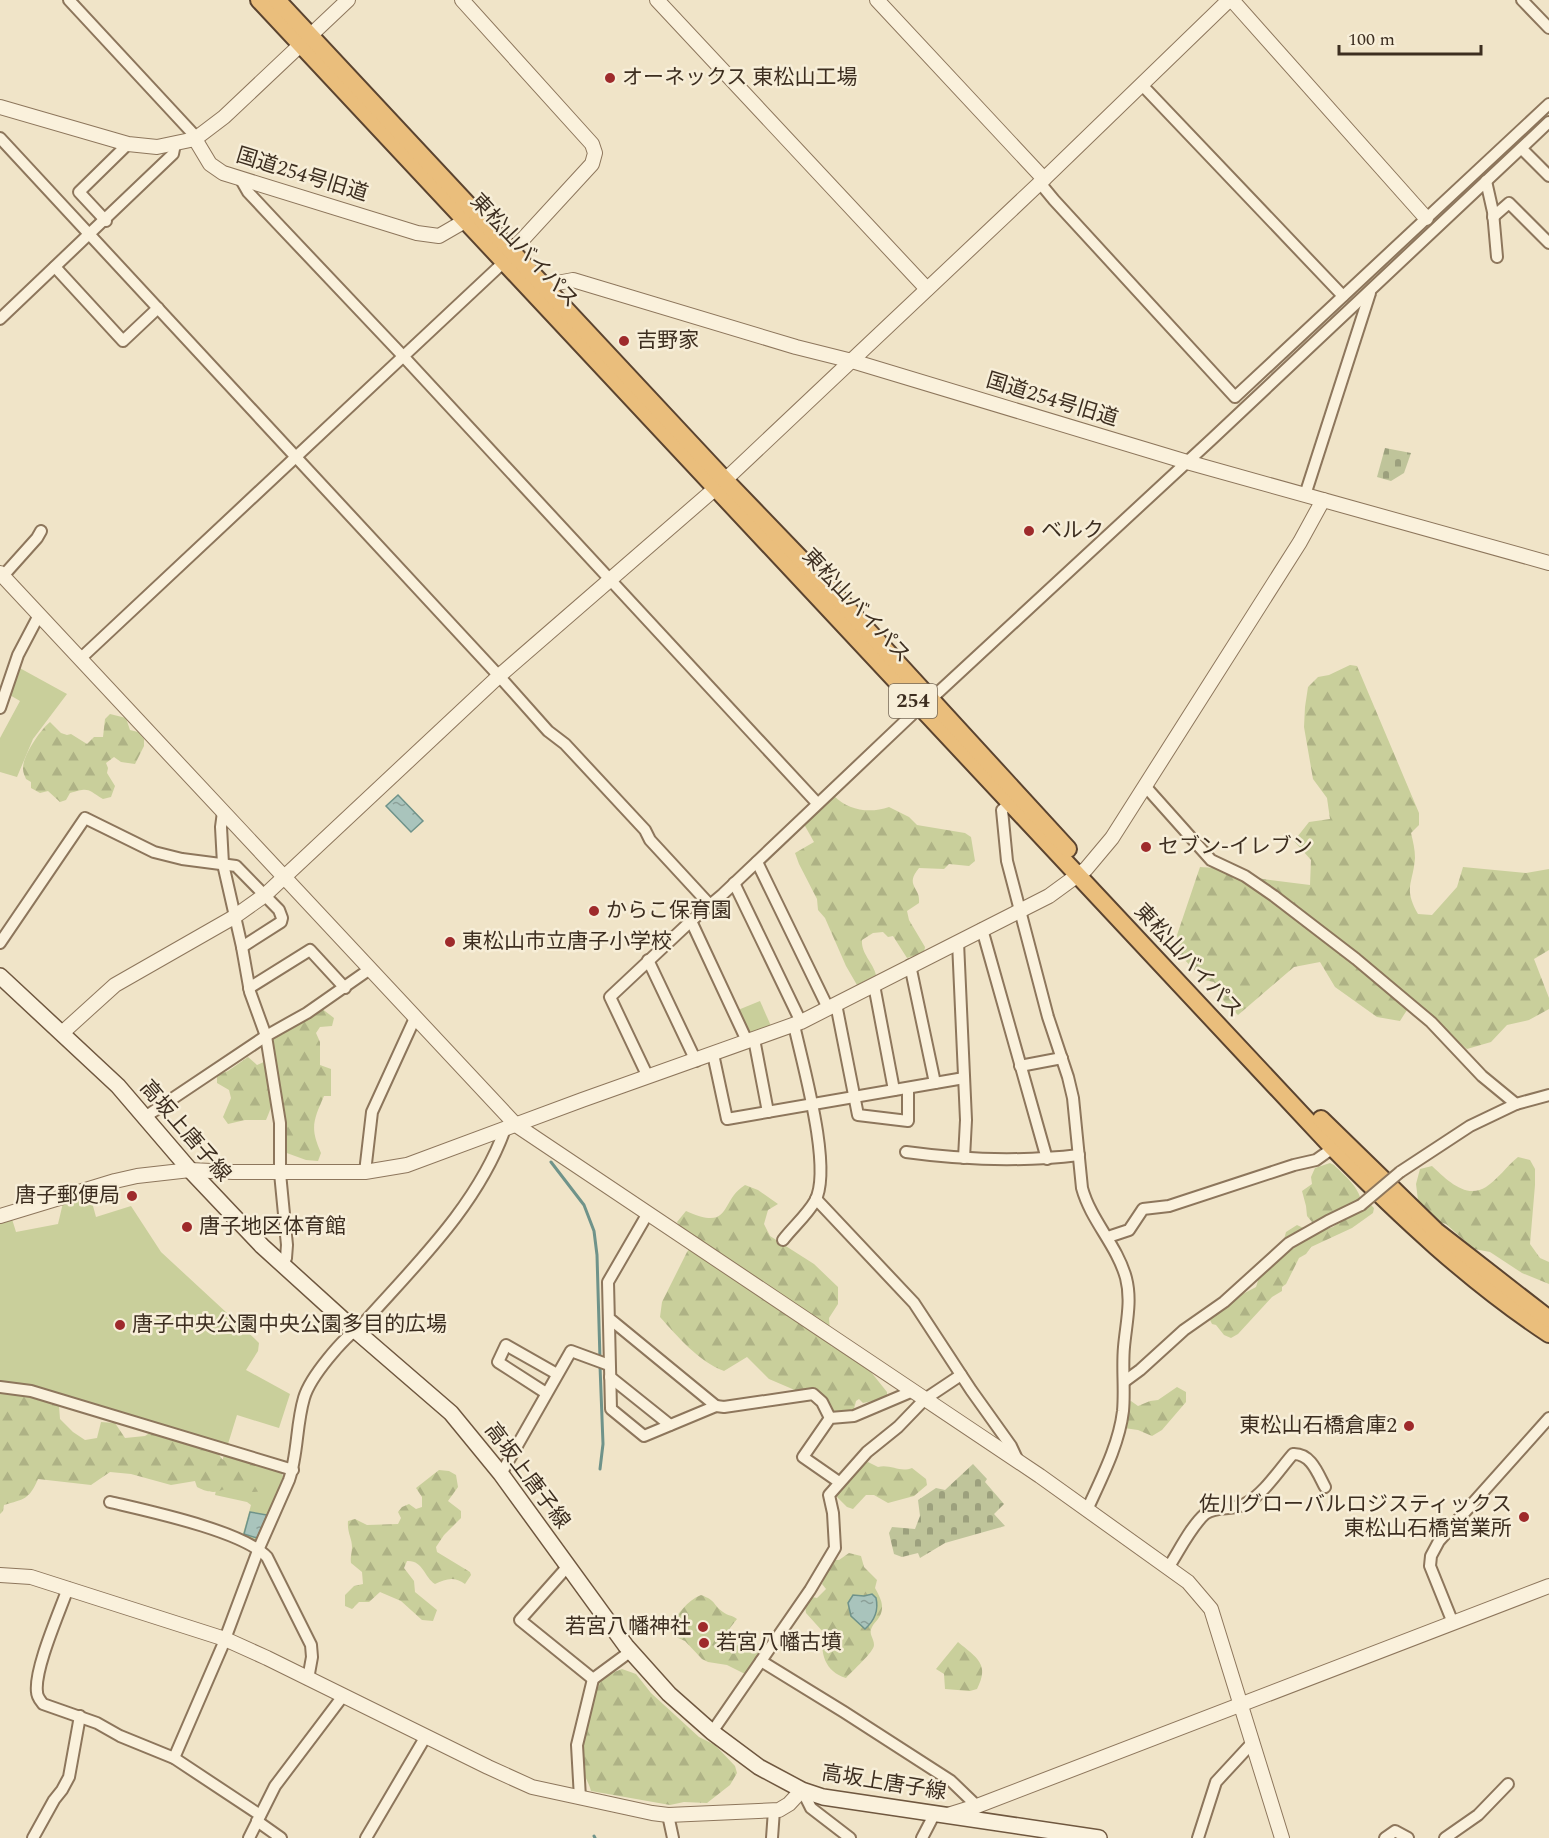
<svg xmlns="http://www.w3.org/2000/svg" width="1549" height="1838" font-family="Spectral,'Noto Sans JP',serif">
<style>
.green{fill:#c9cf9b}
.forest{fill:url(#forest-firs)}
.cemetery{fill:url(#cemetery-stones)}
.water{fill:url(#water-ripples);stroke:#6f938a;stroke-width:1.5}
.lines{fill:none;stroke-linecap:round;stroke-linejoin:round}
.stream{stroke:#6f938a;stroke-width:3}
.minor-casing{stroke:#8d765c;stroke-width:14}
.tertiary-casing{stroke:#8d765c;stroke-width:16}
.secondary-casing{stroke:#6f573f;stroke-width:18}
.trunk-casing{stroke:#5b4430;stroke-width:20}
.minor{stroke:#faf1dc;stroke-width:10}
.tertiary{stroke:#faf1dc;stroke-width:14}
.secondary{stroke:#faf1dc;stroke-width:15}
.trunk{stroke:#eabe7c;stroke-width:16}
.minor-bridge-casing{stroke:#8d765c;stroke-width:14;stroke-linecap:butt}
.minor-bridge{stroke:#faf1dc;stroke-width:10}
.poi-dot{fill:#9e2a2b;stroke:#f7eed8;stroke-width:2}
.labels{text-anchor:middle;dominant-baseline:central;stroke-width:5;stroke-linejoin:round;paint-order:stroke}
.shield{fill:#f7eed8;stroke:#756857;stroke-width:1.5}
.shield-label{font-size:20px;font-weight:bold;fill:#3d2e20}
.poi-label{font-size:21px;fill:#3d2e20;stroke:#f7eed8;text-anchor:start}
.street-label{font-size:21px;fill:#3d2e20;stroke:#f7eed8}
</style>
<defs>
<pattern id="forest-firs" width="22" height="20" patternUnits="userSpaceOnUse" patternTransform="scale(1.5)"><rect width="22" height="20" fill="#c9cf9b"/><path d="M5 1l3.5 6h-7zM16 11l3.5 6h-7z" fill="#aeb285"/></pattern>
<pattern id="cemetery-stones" width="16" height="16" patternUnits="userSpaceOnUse" patternTransform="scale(1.5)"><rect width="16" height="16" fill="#bfc49a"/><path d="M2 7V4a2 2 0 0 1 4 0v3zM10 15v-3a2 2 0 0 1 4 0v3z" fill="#9ca07d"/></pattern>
<pattern id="water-ripples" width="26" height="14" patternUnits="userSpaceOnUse" patternTransform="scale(1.5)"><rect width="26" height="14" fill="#a9c4bc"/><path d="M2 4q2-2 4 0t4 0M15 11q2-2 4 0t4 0" fill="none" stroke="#8ba098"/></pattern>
</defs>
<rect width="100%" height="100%" fill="#f0e4c8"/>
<g class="green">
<polygon points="16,666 67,694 33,739 17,777 0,772 0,738 20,701 8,694"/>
<polygon points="760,1001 771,1026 749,1034 738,1010"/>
<polygon points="90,1195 96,1217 131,1206 161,1252 254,1338 259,1343 258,1351 246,1370 290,1394 279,1428 237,1415 228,1444 66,1396 17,1383 0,1382 0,1223 12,1219 16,1232 58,1224 63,1203"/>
<polygon points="224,1454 281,1471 284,1479 257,1542 242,1537 251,1505 247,1502 215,1495"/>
</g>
<g class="forest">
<path d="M1350 665 1357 666 1419 813V825L1411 833C1413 841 1415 850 1415 858 1413 884 1403 888 1418 914L1432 915 1457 887 1463 867 1526 873 1549 869V950L1534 959 1549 998V1009L1529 1020 1507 1025 1491 1042 1467 1049C1447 1033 1433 1015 1414 999L1400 1021 1377 1017 1335 987 1320 962 1294 967 1238 1015 1223 1000 1214 982 1204 980 1180 955 1177 935 1200 867 1216 868 1263 879 1310 885 1311 860 1294 841 1309 822 1330 819 1327 798 1313 779 1304 727 1305 707 1308 687 1318 677 1329 675Z"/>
<path d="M110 714 126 718 130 730 138 732 144 739V746L135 764 121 762 114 757 106 763 108 768 107 773 115 786 111 797 103 799C87 789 89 787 70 793L66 800 60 802 48 791 40 793 31 788V782L26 779C25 776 23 773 23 769 22 757 40 730 50 722L61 733 67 735 71 734 87 744 94 737H103L105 719Z"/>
<path d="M834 796C848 810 869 814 889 807L909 817 917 825 965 833 971 837 975 861 969 866 949 864 944 869 919 868C904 886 921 887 919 903L907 911 909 920 925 947 924 953 907 958 893 936 888 937 883 932 873 933 862 940C861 954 873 962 876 975L857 985 846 966 825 918 818 910 817 899 799 864 795 853 814 842 805 826V821Z"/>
<path d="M321 1008 334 1018 332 1026 320 1027 316 1033 320 1042V1065L331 1069V1096H324C313 1121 310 1128 321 1153L318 1161 306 1160 284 1152 281 1090 278 1085H268C267 1091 270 1094 271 1100 272 1107 269 1113 266 1120H245L228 1124 223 1117 231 1098 229 1090 217 1083V1075L228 1071 248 1057 257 1065 273 1058 270 1041 297 1026Z"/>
<path d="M1518 1157 1530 1160 1535 1169V1185L1530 1244 1540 1258 1549 1262V1284L1522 1273 1490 1252 1474 1249 1446 1224 1432 1220 1419 1208 1416 1184 1420 1169 1432 1166C1446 1179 1466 1200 1486 1187 1498 1179 1507 1166 1518 1157Z"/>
<path d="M1330 1163 1334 1165C1344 1175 1359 1187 1361 1201L1320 1221 1312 1222 1307 1216 1306 1206 1302 1191 1312 1184 1311 1177 1315 1168Z"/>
<path d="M745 1185 758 1190 778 1204 768 1210 764 1224 770 1236 814 1264 838 1287V1304L829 1318 831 1346 845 1353 871 1372 887 1392V1398L863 1403 859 1399 856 1401 853 1413H835L825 1402 820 1393 813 1389 797 1391 769 1379 747 1357 724 1371C698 1361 678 1337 660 1317L662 1302 687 1252 697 1239 681 1229 677 1222 686 1211C733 1232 719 1201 745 1185Z"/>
<polygon points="1371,1205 1374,1208 1373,1213 1352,1228 1311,1247 1306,1254 1299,1258 1286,1284 1282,1287 1282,1291 1272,1297 1238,1334 1231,1338 1224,1335 1216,1325 1212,1324 1210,1320 1213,1313 1221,1312 1237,1297 1256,1287 1260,1274 1283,1243 1286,1232 1297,1225 1314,1233 1333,1227 1350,1215"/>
<polygon points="1177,1387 1186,1392 1186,1402 1162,1430 1152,1436 1138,1430 1124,1428 1126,1404 1131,1401 1138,1406 1150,1401 1158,1400"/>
<path d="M0 1389 36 1396 59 1406 60 1419 73 1432 85 1440 97 1438 101 1422 115 1423 125 1438 145 1436 151 1432 215 1449 222 1459 230 1463C251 1455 266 1467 266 1489 256 1493 250 1494 242 1486 221 1485 220 1499 197 1487L195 1481 171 1485 131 1474 110 1472 91 1485 38 1479C29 1500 24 1499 4 1505L3 1511 0 1514Z"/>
<path d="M868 1462 878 1467C891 1464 900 1473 912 1468L926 1479 927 1485 914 1496 888 1503 874 1495H866L853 1509 847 1507 837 1497C839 1484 857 1468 868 1462Z"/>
<path d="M439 1470 449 1471 456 1475 458 1487 448 1501 461 1511V1518L444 1535 436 1547 437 1552 470 1572 471 1575 465 1584C454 1576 446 1579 435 1584 424 1577 423 1560 407 1561L404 1568 414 1581 415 1592 437 1610 433 1621 422 1620 401 1601 380 1592 369 1602H359L352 1609 345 1606V1595L354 1586 363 1584 362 1572 351 1563C350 1557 352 1553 352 1547 352 1538 347 1533 348 1521L355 1519 367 1525 398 1524 401 1518 398 1512 402 1507 409 1504 416 1509 422 1507V1497L416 1488Z"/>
<path d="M849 1553 861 1556 864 1567 877 1580 875 1588C881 1599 886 1608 878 1619 876 1622 873 1624 872 1627 868 1634 874 1638 874 1645 874 1652 852 1671 846 1678 825 1672 819 1652 824 1633L806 1613 805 1606 812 1597 817 1598 826 1589 822 1584 832 1560H839Z"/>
<path d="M701 1595C717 1601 712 1604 723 1612 728 1616 732 1615 737 1619L719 1642 723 1647 731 1648 738 1645 752 1652H757L761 1656 747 1675 727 1665 708 1662 702 1659 685 1641 678 1638 671 1631 670 1625C679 1614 686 1601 701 1595Z"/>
<path d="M958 1642C977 1658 990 1664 977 1689L970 1691 945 1689 944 1674 936 1669Z"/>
<path d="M622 1669 636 1674 651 1693 699 1737 715 1745 735 1766 737 1773 730 1785 707 1803 684 1802 670 1805 591 1791C589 1783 584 1776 583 1769 578 1741 590 1711 597 1684L604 1676Z"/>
</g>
<g class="cemetery">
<polygon points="1385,448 1411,453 1404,473 1391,481 1377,477"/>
<polygon points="973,1464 987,1479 985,1482 1004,1504 994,1514 1005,1526 945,1543 920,1558 918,1553 902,1557 894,1554 889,1533 892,1527 915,1529 920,1516 918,1500 936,1488 945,1490"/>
</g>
<g class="water">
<polygon points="398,795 423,821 411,832 386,806"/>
<polygon points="250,1512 267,1515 257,1538 244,1534"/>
<path d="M872 1594 876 1598C879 1611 874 1621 865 1629L851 1616 848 1603 853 1595 864 1596Z"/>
</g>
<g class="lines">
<g class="stream">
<polyline points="551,1162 584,1205 594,1231 597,1255 600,1359"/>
<polyline points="600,1366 603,1444 600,1469"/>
<polyline points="594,1836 595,1838"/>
</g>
<defs>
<g id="minor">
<polyline points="69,0 197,138"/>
<polyline points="1522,0 1549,28"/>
<polyline points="1142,85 1343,296"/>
<polyline points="0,138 499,676 548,731 565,744 645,830 650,840 710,905"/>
<polyline points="1522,149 1549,176"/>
<polyline points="240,178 248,192 277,223 403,356 817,803"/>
<polyline points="1486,181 1493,212 1497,257"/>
<polyline points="1040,183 1054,200 1235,397 1549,104"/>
<polyline points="1493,217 1509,203 1549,243"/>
<polyline points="106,221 79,192 128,144"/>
<polyline points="55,267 123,341 158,308"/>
<polyline points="0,319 173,154 175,144"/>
<polyline points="1305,495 1370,293"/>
<polyline points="3,576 37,538 41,531"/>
<polyline points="80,659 504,262"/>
<polyline points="931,699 1212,439 1549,122"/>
<polyline points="0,708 18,655 39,615"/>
<polyline points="1145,786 1211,860 1245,876 1274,896 1356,959 1431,1022 1482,1076 1516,1104"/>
<path d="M1010 803 1002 810 1007 861 1048 1017 1068 1077 1073 1098 1082 1188C1091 1221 1117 1245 1126 1278 1132 1301 1126 1324 1124 1347 1122 1368 1125 1389 1123 1411 1119 1445 1101 1479 1087 1510"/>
<polyline points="223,812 221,827 223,864 242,947 250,992 266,1036 280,1123 280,1173 287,1245 286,1258 283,1265"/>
<polyline points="757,862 828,1008"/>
<polyline points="734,883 801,1022"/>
<polyline points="691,921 747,1041"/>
<polyline points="982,929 1047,1159"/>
<polyline points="958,942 966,1120 964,1158"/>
<polyline points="0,943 85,818 154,852 182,859 236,866 279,910 282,918 281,922 242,947"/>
<polyline points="648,960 696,1061"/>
<polyline points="910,965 935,1083"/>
<polyline points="874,985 894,1090"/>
<polyline points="249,988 310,950 345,988"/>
<polyline points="836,1004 858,1115 908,1121 908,1088"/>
<polyline points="754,1039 768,1112"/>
<polyline points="713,1054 727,1119 964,1078"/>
<polyline points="1020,1066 1062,1058"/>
<polyline points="648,1077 610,997 691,921 723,894 920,707"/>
<polyline points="145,1117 266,1036 307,1013 370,969"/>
<path d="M906 1152C964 1160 1021 1162 1079 1155"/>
<polyline points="365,1172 372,1112 415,1018"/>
<polyline points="1400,1172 1470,1126 1516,1104 1549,1095"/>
<polyline points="816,1199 914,1303 971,1390 1011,1446 1018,1461"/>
<polyline points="1108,1237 1129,1230 1143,1209 1169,1206 1294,1165 1316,1160 1333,1148"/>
<path d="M783 1240C793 1227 807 1215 815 1201 833 1169 802 1062 794 1025"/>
<polyline points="610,1319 716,1406 644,1436 611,1409 608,1282 648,1213"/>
<polyline points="610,1377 670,1425"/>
<polyline points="1125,1381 1140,1370 1184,1330 1224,1302 1289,1243 1328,1221 1361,1205"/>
<polyline points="0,1387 31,1391 293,1470"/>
<polyline points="546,1393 498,1362 506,1345 557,1374"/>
<polyline points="716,1406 724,1407 813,1394 822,1402 830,1418"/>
<polyline points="501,1474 571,1351 609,1365"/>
<polyline points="839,1482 803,1457 830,1418 854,1416 913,1391"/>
<path d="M110 1502C148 1511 243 1531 267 1557L311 1645 312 1657 308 1679"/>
<polyline points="568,1566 520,1620 593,1679"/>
<path d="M1168 1568C1178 1553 1191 1526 1205 1514 1217 1505 1232 1511 1245 1504 1264 1494 1279 1470 1293 1454 1311 1453 1318 1474 1325 1487"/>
<path d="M68 1588C60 1611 34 1669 37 1692 37 1697 40 1700 43 1704L97 1723 120 1736 174 1758 260 1815"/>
<polyline points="1453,1623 1430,1566 1431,1556 1439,1541 1549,1418"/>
<polyline points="761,1661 844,1712 951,1781 977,1806"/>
<polyline points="712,1732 810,1590 835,1548 833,1513 829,1495 867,1452 898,1427 925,1399 961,1375"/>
<path d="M174 1758 222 1647 259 1548 289 1480C298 1454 296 1425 304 1398 310 1377 343 1338 361 1326 414 1266 477 1207 505 1129"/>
<polyline points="802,1790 811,1808 850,1838"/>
<polyline points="580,1798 577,1745 593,1679 631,1651"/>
<polyline points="668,1815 673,1838"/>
<polyline points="257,1821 281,1838"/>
<polyline points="33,1838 54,1800 62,1790 69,1777 80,1716"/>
<polyline points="249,1838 275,1786 343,1696"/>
<polyline points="366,1838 426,1736"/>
<polyline points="772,1838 774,1810"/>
<polyline points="922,1838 935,1813"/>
<polyline points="1198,1838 1216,1782 1253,1742"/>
<polyline points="1385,1838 1395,1831 1408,1838"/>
<polyline points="1445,1838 1478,1815 1508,1784"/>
</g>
<g id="tertiary">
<polyline points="462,0 592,144 595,153 592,164 512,251"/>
<polyline points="657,0 927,289"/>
<polyline points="877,0 1044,179"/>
<polyline points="1232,0 1426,218"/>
<polyline points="0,107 128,144 157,147 195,139 224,117 348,0"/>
<polyline points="195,139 210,164 223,173 417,233 439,236 465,221"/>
<polyline points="547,291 557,283 573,280 796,347 852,361 1187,462 1549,563"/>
<polyline points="0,573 516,1125 1040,1476 1188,1582 1211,1609 1282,1838"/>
<polyline points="62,1033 115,985 234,917 265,895 499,676 725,480 1044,179 1229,0"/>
<polyline points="0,1216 115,1181 137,1176 190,1170 233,1172 365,1172 407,1165 582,1100 801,1022 1049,896 1086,869 1112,838 1300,542 1323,500"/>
<polyline points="0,1575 31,1577 225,1639 267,1658 488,1767 532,1787 652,1813 668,1815 779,1810 789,1804 802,1790"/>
<polyline points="948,1815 977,1806 1549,1586"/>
</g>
<polyline id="secondary" points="0,976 118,1086 190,1170 262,1246 348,1324 451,1413 501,1474 626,1646 669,1694 712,1732 759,1767 802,1790 823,1797 1099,1838"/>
<g id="trunk">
<path d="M259 0 1333 1148C1399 1215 1470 1282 1549 1334"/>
<polyline points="277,0 725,480 827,586 1068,849"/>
<polyline points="1321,1119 1436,1231 1549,1319"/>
</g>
</defs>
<use href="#minor" class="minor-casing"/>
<use href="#tertiary" class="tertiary-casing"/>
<use href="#secondary" class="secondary-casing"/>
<use href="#trunk" class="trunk-casing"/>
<use href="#minor" class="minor"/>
<use href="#tertiary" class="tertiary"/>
<use href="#secondary" class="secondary"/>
<use href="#trunk" class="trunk"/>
<defs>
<polyline id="minor-bridge" points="1361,1205 1400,1172"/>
</defs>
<use href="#minor-bridge" class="minor-bridge-casing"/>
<use href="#minor-bridge" class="minor-bridge"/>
</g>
<g class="poi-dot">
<circle cx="610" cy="78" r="6"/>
<circle cx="624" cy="341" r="6"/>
<circle cx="1029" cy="531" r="6"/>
<circle cx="1146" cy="847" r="6"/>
<circle cx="594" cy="911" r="6"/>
<circle cx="450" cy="942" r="6"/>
<circle cx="132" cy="1196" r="6"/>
<circle cx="187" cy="1227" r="6"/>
<circle cx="120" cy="1325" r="6"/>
<circle cx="1409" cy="1426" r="6"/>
<circle cx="1524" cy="1517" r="6"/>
<circle cx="703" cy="1627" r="6"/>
<circle cx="704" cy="1643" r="6"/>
</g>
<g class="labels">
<rect class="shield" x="889" y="684" width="48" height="34" rx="4.5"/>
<g class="shield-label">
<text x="913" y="701">254</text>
</g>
<g class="poi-label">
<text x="622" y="78">オーネックス 東松山工場</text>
<text x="636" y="341">吉野家</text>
<text x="1041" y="531">ベルク</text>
<text x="1158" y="847">セブン-イレブン</text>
<text x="606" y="911">からこ保育園</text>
<text x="462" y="942">東松山市立唐子小学校</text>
<text x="120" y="1196" text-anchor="end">唐子郵便局</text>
<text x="199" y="1227">唐子地区体育館</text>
<text x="132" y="1325">唐子中央公園中央公園多目的広場</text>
<text x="1397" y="1426" text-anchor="end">東松山石橋倉庫2</text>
<text x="1512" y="1505" text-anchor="end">佐川グローバルロジスティックス<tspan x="1512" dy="24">東松山石橋営業所</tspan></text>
<text x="691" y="1627" text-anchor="end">若宮八幡神社</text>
<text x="716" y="1643">若宮八幡古墳</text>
</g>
<g class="street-label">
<text transform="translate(302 175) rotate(17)">国道254号旧道</text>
<text transform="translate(524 251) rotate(47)">東松山バイパス</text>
<text transform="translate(1052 400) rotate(17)">国道254号旧道</text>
<text transform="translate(856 606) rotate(47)">東松山バイパス</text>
<text transform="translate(1188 961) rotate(47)">東松山バイパス</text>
<text transform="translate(185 1131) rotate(49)">高坂上唐子線</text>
<text transform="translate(527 1476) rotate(53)">高坂上唐子線</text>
<text transform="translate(884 1783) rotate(9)">高坂上唐子線</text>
</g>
</g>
<path d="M1339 45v9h142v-9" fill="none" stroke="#3d2e20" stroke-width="3"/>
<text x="1348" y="45" font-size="18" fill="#3d2e20" stroke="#f7eed8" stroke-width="4.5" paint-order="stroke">100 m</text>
</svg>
